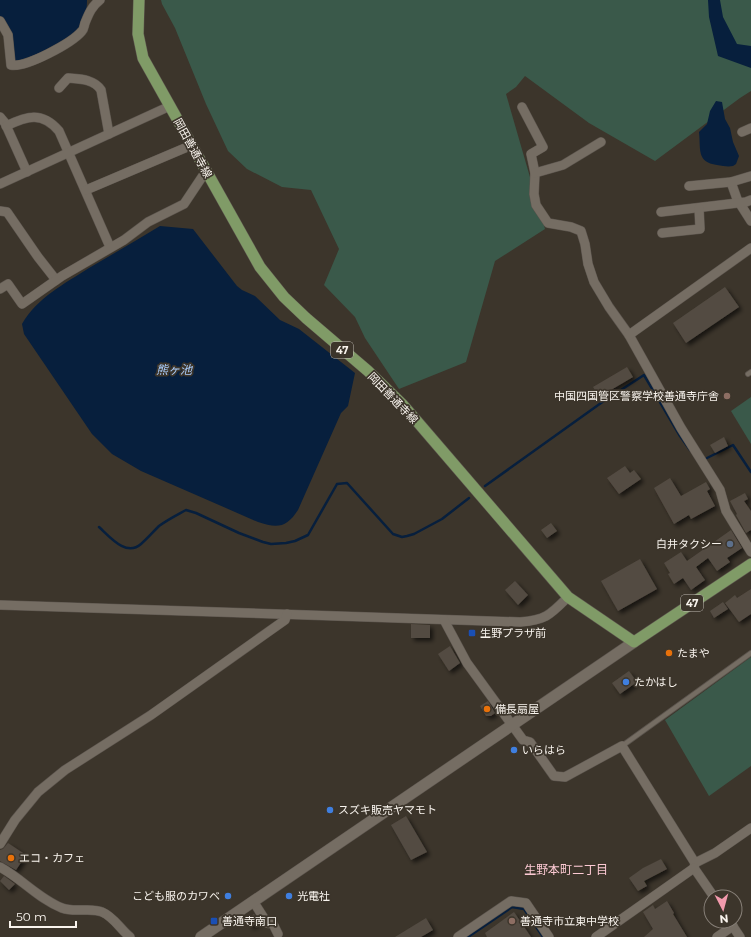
<svg xmlns="http://www.w3.org/2000/svg" width="751" height="937" font-family="Montserrat,'Noto Sans JP',sans-serif">
<style>
.green{fill:#3a594a}
.water{fill:#071f3d}
.lines{fill:none;stroke-linecap:round;stroke-linejoin:round}
.stream{stroke:#071f3d;stroke-width:2.5}
.building{fill:#534b42;filter:url(#shadow)}
.service-casing{stroke:#5b544d;stroke-width:6}
.minor-casing{stroke:#5b544d;stroke-width:10}
.tertiary-casing{stroke:#5b544d;stroke-width:12}
.primary-casing{stroke:#5b544d;stroke-width:12}
.service{stroke:#756d63;stroke-width:4.5}
.minor{stroke:#756d63;stroke-width:9}
.tertiary{stroke:#756d63;stroke-width:11}
.primary{stroke:#809b67;stroke-width:11}
.education-dot{fill:#8d6e63;stroke:#3c352b;stroke-width:1.5}
.service-dot{fill:#5c6f8a;stroke:#3c352b;stroke-width:1.5}
.transit-dot{fill:#1a4fb4;stroke:#3c352b;stroke-width:1.5}
.food-dot{fill:#e8710a;stroke:#3c352b;stroke-width:1.5}
.shop-dot{fill:#3f7fe0;stroke:#3c352b;stroke-width:1.5}
.labels{text-anchor:middle;dominant-baseline:central;stroke-width:3.5;stroke-linejoin:round;paint-order:stroke}
.shield{fill:#3c352b;stroke:#c0bbb4;stroke-width:1}
.shield-label{font-size:10px;font-weight:bold;fill:#f9f4ee}
.street-label{font-size:11px;fill:#f9f4ee;stroke:#3c352b}
.poi-label{font-size:11px;fill:#f9f4ee;stroke:#3c352b;text-anchor:start}
.water-label{font-size:12px;font-style:italic;fill:#a8cbfa;stroke:#3c352b}
.neighbourhood-label{font-size:12px;fill:#fcc9d3;stroke:#3c352b}
</style>
<defs>
<filter id="shadow"><feDropShadow dx="3" dy="3" stdDeviation="2" flood-color="#0009"/></filter>
</defs>
<rect width="100%" height="100%" fill="#3c352b"/>
<g class="green">
<polygon points="161,0 751,0 751,91 740,98 655,161 589,123 525,76 516,87 506,94 545,229 495,261 466,362 399,389 365,338 355,317 324,285 339,249 311,190 282,187 247,169 228,151 206,104 175,28 162,4"/>
<polygon points="751,397 751,444 731,411"/>
<polygon points="751,657 751,766 709,796 665,720"/>
</g>
<g class="water">
<path d="M0 0H87C87 10 85 21 79 30 73 39 41 54 30 59 25 61 20 61 15 62L7 25 0 16Z"/>
<polygon points="708,0 720,0 723,17 737,44 751,46 751,68 718,56 709,17"/>
<path d="M716 101 722 102 725 119 730 128 733 142 739 156 736 164 733 166C728 167 723 166 717 165 696 162 701 149 699 132L707 124 710 111Z"/>
<path d="M160 226 193 229 237 286 242 290 255 296 280 320 299 329 355 373 348 406 341 413 298 510C287 527 278 529 258 522L141 471 112 454 92 434 24 334 22 324C37 298 64 284 89 268 113 254 137 240 160 226Z"/>
</g>
<g class="lines">
<g class="stream">
<polyline points="707,458 733,445 751,472"/>
<polyline points="485,486 601,403 644,375 680,436 690,450"/>
<path d="M99 527C110 537 126 557 141 544 147 539 153 532 159 526 167 520 177 515 186 510L196 513 239 533 263 542 271 544 286 543 295 541 308 535 337 484 347 483 393 534 402 537 407 536 414 534 442 519 469 498"/>
<polyline points="468,937 512,907 524,909 543,937"/>
</g>
</g>
<g class="building">
<polygon points="725,287 739,307 686,343 673,323"/>
<polygon points="627,367 633,377 599,397 593,387"/>
<polygon points="724,437 728,446 715,453 710,445"/>
<polygon points="625,466 630,473 634,470 641,479 619,494 607,478"/>
<polygon points="670,478 681,496 706,482 710,489 707,491 715,506 691,519 689,515 674,524 654,488"/>
<polygon points="745,493 748,499 744,501 751,511 751,530 746,533 736,515 737,514 730,501"/>
<polygon points="551,523 557,531 547,538 541,530"/>
<polygon points="731,530 742,548 727,558 730,562 717,571 708,558 696,567 705,580 691,590 683,578 674,584 668,574 670,573 664,563 681,552 687,561"/>
<polygon points="640,559 657,589 618,611 601,581"/>
<polygon points="515,581 528,595 518,605 505,590"/>
<polygon points="751,589 751,614 739,622 725,603 735,595 737,598"/>
<polygon points="723,602 728,609 714,618 710,611"/>
<polygon points="411,624 430,625 430,638 411,638"/>
<polygon points="450,646 460,663 449,671 438,654"/>
<polygon points="629,671 637,682 620,694 612,683"/>
<polygon points="488,701 495,713 491,716 486,716 480,706"/>
<polygon points="406,816 427,852 411,860 391,825"/>
<polygon points="8,843 26,855 16,870 0,861 0,850 3,849"/>
<polygon points="661,859 667,869 644,881 647,886 638,891 629,878 643,868"/>
<polygon points="4,876 15,884 9,890 0,881"/>
<polygon points="667,901 674,913 673,914 687,937 644,937 653,929 643,912 653,905 655,909"/>
<polygon points="514,912 531,937 487,937 485,933"/>
<polygon points="254,914 259,922 251,927 247,919"/>
<polygon points="426,918 433,930 421,937 395,937"/>
</g>
<g class="lines">
<defs>
<g id="service">
<polyline points="748,374 751,372"/>
<polyline points="622,746 751,653"/>
</g>
<g id="minor">
<path d="M0 21 8 35 11 65C26 68 72 43 82 31 84 29 84 26 85 23 89 13 92 6 100 0"/>
<path d="M59 88 68 78C80 79 94 79 101 90L109 134"/>
<polyline points="522,107 543,147 531,154 535,173 534,194 536,205 548,223 571,227 581,231 585,244 588,264 594,282 609,307 629,335 681,428 720,490 726,511 751,552"/>
<polyline points="0,117 5,123 27,172"/>
<path d="M6 126C27 116 42 111 59 131L110 247"/>
<polyline points="742,132 751,128"/>
<polyline points="535,173 563,165 601,142"/>
<polyline points="731,182 737,199 751,221"/>
<polyline points="0,184 170,106"/>
<polyline points="689,186 731,182 751,176"/>
<polyline points="86,190 192,145"/>
<polyline points="0,211 7,212 38,257 56,280"/>
<polyline points="661,212 746,202 751,200"/>
<polyline points="662,233 700,229 699,208"/>
<polyline points="0,289 8,284 22,304 62,276 124,240 148,222 184,204 206,171"/>
<polyline points="629,335 751,248"/>
<path d="M0 605 520 622C546 620 550 615 568 597"/>
<polyline points="444,620 467,663 523,740 530,742 554,776 565,777 622,746 695,863 694,868"/>
<polyline points="0,844 15,820 38,792 65,770 151,715 285,620 287,614"/>
<polyline points="695,863 715,853 751,828"/>
<path d="M0 867C22 879 39 899 62 908 74 913 92 907 102 912 114 917 120 929 130 937"/>
<polyline points="253,901 267,923 273,924 278,934"/>
<polyline points="730,922 740,937"/>
<polyline points="458,937 511,901 526,903 549,937"/>
<polyline points="596,937 694,868 714,897"/>
<polyline points="717,937 733,926"/>
</g>
<polyline id="tertiary" points="201,937 634,642"/>
<polyline id="primary" points="139,0 138,34 143,58 260,267 284,297 306,318 368,371 403,405 568,597 634,642 751,564"/>
</defs>
<use href="#service" class="service-casing"/>
<use href="#minor" class="minor-casing"/>
<use href="#tertiary" class="tertiary-casing"/>
<use href="#primary" class="primary-casing"/>
<use href="#service" class="service"/>
<use href="#minor" class="minor"/>
<use href="#tertiary" class="tertiary"/>
<use href="#primary" class="primary"/>
</g>
<g class="education-dot">
<circle cx="727" cy="396" r="4"/>
<circle cx="512" cy="921" r="4"/>
</g>
<circle class="service-dot" cx="730" cy="544" r="4"/>
<g class="transit-dot">
<rect x="468" y="629" width="8" height="8" rx="2"/>
<rect x="210" y="917" width="8" height="8" rx="2"/>
</g>
<g class="food-dot">
<circle cx="669" cy="653" r="4"/>
<circle cx="487" cy="709" r="4"/>
<circle cx="11" cy="858" r="4"/>
</g>
<g class="shop-dot">
<circle cx="626" cy="682" r="4"/>
<circle cx="514" cy="750" r="4"/>
<circle cx="330" cy="810" r="4"/>
<circle cx="228" cy="896" r="4"/>
<circle cx="289" cy="896" r="4"/>
</g>
<g class="labels">
<g class="shield">
<rect x="331" y="342" width="22" height="16" rx="3"/>
<rect x="681" y="595" width="22" height="16" rx="3"/>
</g>
<g class="shield-label">
<text x="342" y="350">47</text>
<text x="692" y="603">47</text>
</g>
<g class="street-label">
<text transform="translate(193 148) rotate(61)">岡田善通寺線</text>
<text transform="translate(393 398) rotate(46)">岡田善通寺線</text>
</g>
<g class="poi-label">
<text x="719" y="396" text-anchor="end">中国四国管区警察学校善通寺庁舎</text>
<text x="722" y="544" text-anchor="end">白井タクシー</text>
<text x="480" y="633">生野プラザ前</text>
<text x="677" y="653">たまや</text>
<text x="634" y="682">たかはし</text>
<text x="495" y="709">備長扇屋</text>
<text x="522" y="750">いらはら</text>
<text x="338" y="810">スズキ販売ヤマモト</text>
<text x="19" y="858">エコ・カフェ</text>
<text x="220" y="896" text-anchor="end">こども服のカワベ</text>
<text x="297" y="896">光電社</text>
<text x="222" y="921">善通寺南口</text>
<text x="520" y="921">善通寺市立東中学校</text>
</g>
<g class="water-label">
<text x="174" y="369">熊ヶ池</text>
</g>
<g class="neighbourhood-label">
<text x="566" y="869">生野本町二丁目</text>
</g>
</g>
<g transform="translate(723 909) rotate(174)"><circle r="19" fill="#3c352b" stroke="#888179"/>
<path d="M0-3L7 15L0 10L-7 15Z" fill="#f29aad"/>
<text y="-6" font-size="11" font-weight="bold" text-anchor="middle" fill="#f9f4ee">N</text>
</g>
<path d="M10 921v6h66v-6" fill="none" stroke="#f9f4ee" stroke-width="2"/>
<text x="16" y="921" font-size="12" fill="#f9f4ee" stroke="#3c352b" stroke-width="3" paint-order="stroke">50 m</text>
</svg>
